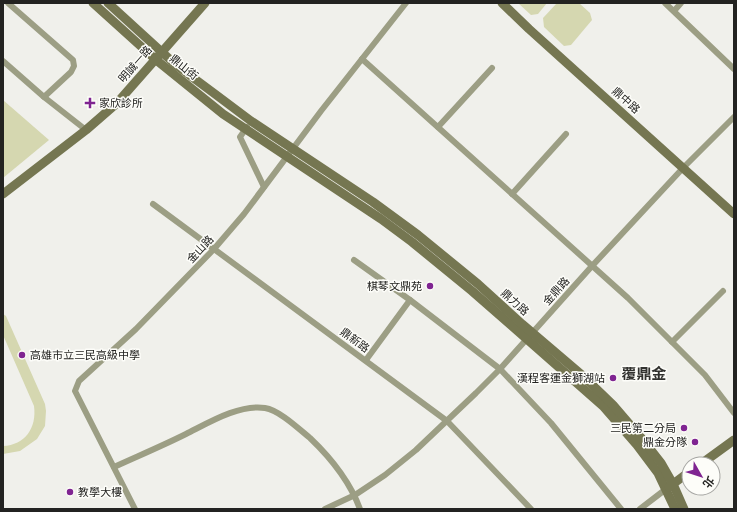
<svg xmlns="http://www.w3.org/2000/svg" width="737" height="512" font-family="Inter,'Noto Sans TC',sans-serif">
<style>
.green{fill:#d5d7b0}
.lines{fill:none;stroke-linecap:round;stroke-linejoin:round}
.street{stroke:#9c9e84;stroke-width:6}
.secondary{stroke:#757651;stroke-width:9}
.poi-dot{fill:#7f2491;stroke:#fdfdf9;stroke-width:1.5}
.labels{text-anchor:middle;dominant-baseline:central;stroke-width:3;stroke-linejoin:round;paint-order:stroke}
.street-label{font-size:11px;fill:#232321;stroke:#fdfdf9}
.poi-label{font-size:11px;fill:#232321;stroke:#fdfdf9;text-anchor:end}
.district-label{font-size:15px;font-weight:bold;fill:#32322f;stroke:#fdfdf9}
</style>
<rect width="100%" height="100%" fill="#f0f0eb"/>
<g class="green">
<polygon points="518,3 547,3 538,14 531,15"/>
<polygon points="557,3 579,3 590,13 592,20 571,45 564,46 544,27 543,18"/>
<polygon points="3,100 49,140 3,178"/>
<path d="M3 314 6 316 45 404 46 411 45 426 37 439 20 451 3 454V446C25 445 37 428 34 406L3 335Z"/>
</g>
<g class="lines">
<g class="street">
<polyline points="8,3 73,60 74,66 71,72 44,97"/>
<polyline points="665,3 734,69"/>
<polyline points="674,11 681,3"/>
<polyline points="362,59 628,298 705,375 734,413"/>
<polyline points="3,61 44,97 86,130"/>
<polyline points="247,127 240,137 264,187"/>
<polyline points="438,127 492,68"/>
<polyline points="512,194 566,134"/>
<polyline points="153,204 447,421 531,509"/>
<polyline points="354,260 410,300 500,369 551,423 621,509"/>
<polyline points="672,342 723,291"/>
<polyline points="366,360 410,300"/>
<path d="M114 467C138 456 162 446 186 434 208 423 239 404 265 408 279 410 299 429 310 438 331 458 350 482 360 509"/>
<polyline points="135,509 75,391 79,381 136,329 214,249 244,214 321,111 406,3"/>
<polyline points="325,509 355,495 385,475 416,450 476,393 500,369 592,266 683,168 734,117"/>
<polyline points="640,509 666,489"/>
</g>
<g class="secondary">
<polyline points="93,3 155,59 223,114 381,219 412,242 472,291 603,406 637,445 658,473 675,509"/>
<polyline points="108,3 176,65 215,94 251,121 373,202 418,235 478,284 522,324 583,376 613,405 643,440 661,463 673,484 684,509"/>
<polyline points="502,3 529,29 734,214"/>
<polyline points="3,194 86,130 117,103 205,3"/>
<polyline points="701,464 734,440"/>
<polyline points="669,487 689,472"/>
</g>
</g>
<g class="poi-dot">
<path d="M88 97h4v4h4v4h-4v4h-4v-4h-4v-4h4z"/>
<circle cx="430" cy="286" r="4"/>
<circle cx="22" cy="355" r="4"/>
<circle cx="613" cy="378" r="4"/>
<circle cx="684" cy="428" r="4"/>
<circle cx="695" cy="442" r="4"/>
<circle cx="70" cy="492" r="4"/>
</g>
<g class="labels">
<g class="street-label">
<text transform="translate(135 64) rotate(-49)">明誠一路</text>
<text transform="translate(184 67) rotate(39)">鼎山街</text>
<text transform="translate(626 100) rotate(42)">鼎中路</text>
<text transform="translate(200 249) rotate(-47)">金山路</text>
<text transform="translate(556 291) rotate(-48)">金鼎路</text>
<text transform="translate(515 302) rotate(42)">鼎力路</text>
<text transform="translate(355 340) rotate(36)">鼎新路</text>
</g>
<g class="poi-label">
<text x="99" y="103" text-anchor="start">家欣診所</text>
<text x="422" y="286">棋琴文鼎苑</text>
<text x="30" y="355" text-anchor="start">高雄市立三民高級中學</text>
<text x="605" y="378">漢程客運金獅湖站</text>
<text x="676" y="428">三民第二分局</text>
<text x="687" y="442">鼎金分隊</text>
<text x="78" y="492" text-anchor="start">教學大樓</text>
</g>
<g class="district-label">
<text x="644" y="373">覆鼎金</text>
</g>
</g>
<rect width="737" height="512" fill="none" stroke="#232321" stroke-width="8"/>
<g transform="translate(701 476) rotate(129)"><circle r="19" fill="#fdfdf9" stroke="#a6a6a3"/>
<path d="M0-3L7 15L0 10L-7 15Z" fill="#7f2491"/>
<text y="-6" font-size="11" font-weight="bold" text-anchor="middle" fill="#232321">北</text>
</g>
</svg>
